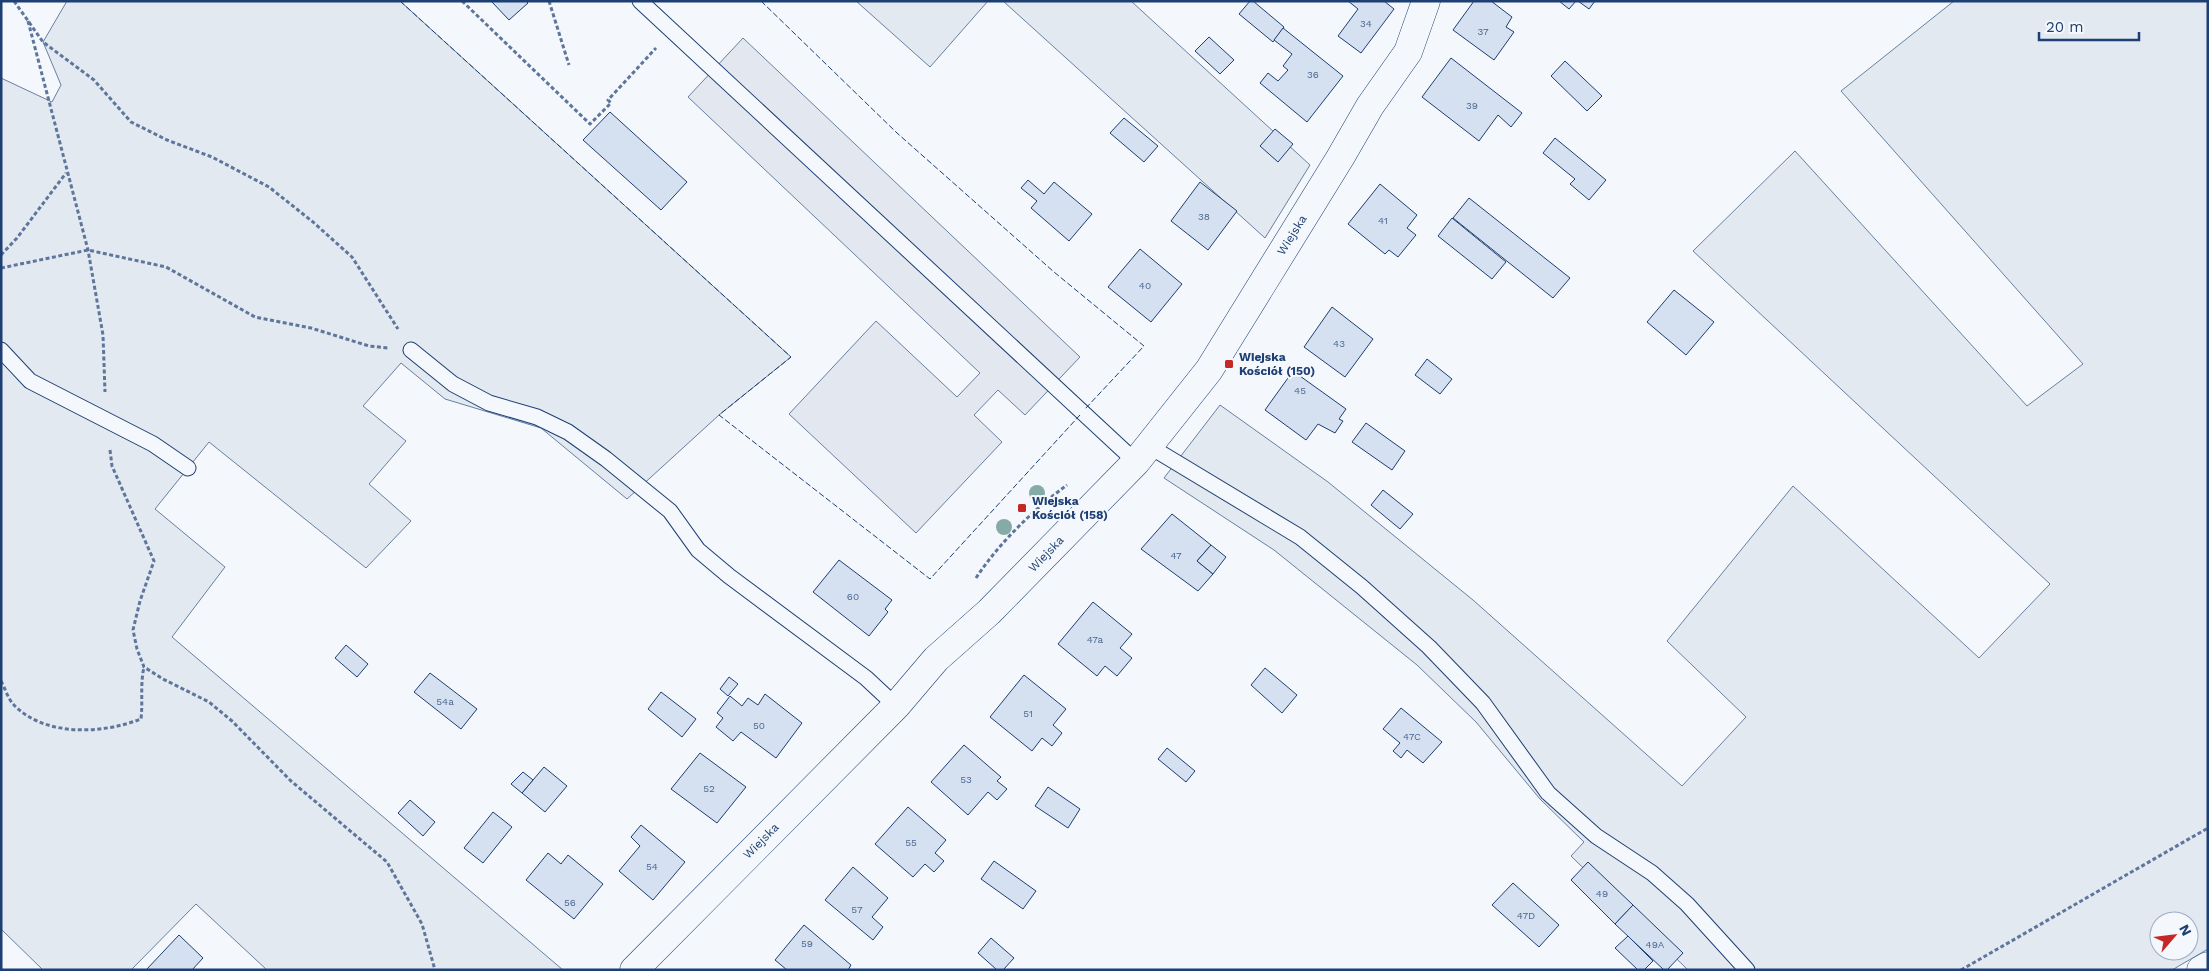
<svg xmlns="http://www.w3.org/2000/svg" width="2209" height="971" font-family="'Work Sans',sans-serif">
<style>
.green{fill:#e3e9f0;stroke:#687fa3;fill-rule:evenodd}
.parking{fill:#e3e8f0;stroke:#687fa3}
.building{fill:#d5e0f0;stroke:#1d3f73}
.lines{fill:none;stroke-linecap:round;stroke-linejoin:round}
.service-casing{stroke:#1d3f73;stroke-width:17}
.minor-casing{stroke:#1d3f73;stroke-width:29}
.tertiary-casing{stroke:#1d3f73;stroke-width:29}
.path{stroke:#5e769c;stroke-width:3;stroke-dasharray:4 2.5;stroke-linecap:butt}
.service{stroke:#f4f7fb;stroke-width:15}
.minor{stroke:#f4f7fb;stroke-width:28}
.tertiary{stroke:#f4f7fb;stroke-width:28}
.fence{stroke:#1d3f73;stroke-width:1;stroke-dasharray:6 2.5;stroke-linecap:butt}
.tree{fill:#86aba6}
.poi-dot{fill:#c62828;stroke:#f4f7fb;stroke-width:2}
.labels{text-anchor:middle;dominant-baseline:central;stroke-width:4;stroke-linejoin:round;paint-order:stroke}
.number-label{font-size:10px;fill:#4b6792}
.street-label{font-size:12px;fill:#1d3f73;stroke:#f4f7fb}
.poi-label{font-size:12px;font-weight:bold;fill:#1d3f73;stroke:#f4f7fb;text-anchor:start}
</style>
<rect width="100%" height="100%" fill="#f4f7fb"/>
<g class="green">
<polygon points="67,1 400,1 791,357 719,415 627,499 541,428 445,399 401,363 363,406 406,441 369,484 411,521 366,568 209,442 155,509 225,567 172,637 563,970 267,970 196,904 131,970 43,970 1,929 1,78 52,102 61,85 43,42"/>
<polygon points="856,1 988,1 930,67"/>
<polygon points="1003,1 1131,1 1310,165 1265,238"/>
<path d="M1954 1H2208V949L2172 970H1688L1571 856 1584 842 1540 799 1476 722 1417 665 1274 550 1164 478 1220 405 1328 482 1473 600 1682 786 1746 717 1667 641 1793 486 1979 658 2050 584 1693 251 1795 151 2027 406 2083 364 1841 91ZM2159 921H2189V951H2159Z"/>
</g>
<polygon class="parking" points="743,38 1080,357 1025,415 998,390 974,415 1002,442 916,533 789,414 876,321 957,397 980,373 688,97"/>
<g class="building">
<polygon points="491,1 526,1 528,3 509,20"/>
<polygon points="1250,1 1253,1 1284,27 1273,42 1239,14"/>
<polygon points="1348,1 1384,1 1394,9 1361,53 1338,36 1358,9"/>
<polygon points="1474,1 1491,1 1512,17 1506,27 1514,32 1494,60 1453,30"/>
<polygon points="1559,1 1576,1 1569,9"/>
<polygon points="1578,1 1595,1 1589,9"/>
<polygon points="1283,28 1343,76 1307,122 1260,83 1268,73 1278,81 1288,70 1283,66 1292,54 1274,40"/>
<polygon points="1209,37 1234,60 1220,74 1195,51"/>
<polygon points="1451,58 1522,113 1511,127 1498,115 1479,141 1422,97"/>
<polygon points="1565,61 1602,96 1587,111 1551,76"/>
<polygon points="610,112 687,182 661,210 583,140"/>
<polygon points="1124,118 1158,146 1144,162 1110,133"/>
<polygon points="1275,129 1293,144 1278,162 1260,146"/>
<polygon points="1555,138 1606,180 1589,200 1570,184 1575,179 1543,153"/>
<polygon points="1028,180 1044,194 1054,182 1092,214 1069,241 1031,208 1037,201 1021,188"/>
<polygon points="1200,182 1237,211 1208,250 1171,221"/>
<polygon points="1380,184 1417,215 1407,228 1416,235 1398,257 1389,250 1385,254 1348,224"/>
<polygon points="1469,198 1570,278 1553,298 1453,218"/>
<polygon points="1452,218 1506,262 1492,279 1438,236"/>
<polygon points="1140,249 1182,284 1151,322 1108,287"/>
<polygon points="1674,290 1714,322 1686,355 1647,322"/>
<polygon points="1332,307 1373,339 1345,377 1304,347"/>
<polygon points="1427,359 1452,379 1440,394 1415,375"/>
<polygon points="1293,371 1346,409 1339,419 1343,421 1335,433 1318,424 1306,440 1265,410"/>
<polygon points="1366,423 1405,451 1392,470 1352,442"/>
<polygon points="1383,490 1413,514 1400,529 1371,505"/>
<polygon points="1172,514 1211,545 1197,561 1213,574 1198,591 1141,549"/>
<polygon points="1211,545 1226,557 1213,574 1197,561"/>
<polygon points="839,560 892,600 885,609 888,612 869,636 813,592"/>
<polygon points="1093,602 1132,634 1120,648 1132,658 1117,676 1105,666 1097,676 1058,644"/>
<polygon points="346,645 368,664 357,677 335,658"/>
<polygon points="1265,668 1297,695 1282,713 1251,685"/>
<polygon points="430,673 477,709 461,729 414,692"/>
<polygon points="1024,675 1066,709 1053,725 1062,733 1052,746 1042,738 1032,751 990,717"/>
<polygon points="729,677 738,684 728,696 720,689"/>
<polygon points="661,692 696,719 682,737 648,709"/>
<polygon points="765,694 802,723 776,758 741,732 733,741 716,727 723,718 717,713 730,696 742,706 748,698 758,705"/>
<polygon points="1401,708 1442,742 1423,763 1407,750 1401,758 1393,751 1400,743 1383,729"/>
<polygon points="964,745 1001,777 997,781 1007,789 997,800 988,792 968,815 931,782"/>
<polygon points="1167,748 1195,771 1186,782 1158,759"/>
<polygon points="700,753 746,787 717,823 671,789"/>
<polygon points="544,767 567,786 545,812 522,793"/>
<polygon points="523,772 533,780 522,793 511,784"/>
<polygon points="1048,787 1080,809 1068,828 1035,806"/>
<polygon points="410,800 435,822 423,836 398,813"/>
<polygon points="908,807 946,840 935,853 944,861 934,872 925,864 913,877 875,844"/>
<polygon points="493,812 512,827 483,863 464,848"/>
<polygon points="641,825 685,862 653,900 619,871 640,846 631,837"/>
<polygon points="548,853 561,864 568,855 603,884 574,919 526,880"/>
<polygon points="994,861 1036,891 1023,909 981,879"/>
<polygon points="1588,862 1633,905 1615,924 1571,880"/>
<polygon points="853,867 888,898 872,917 883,927 873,940 825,900"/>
<polygon points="1513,883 1559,925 1539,947 1492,905"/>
<polygon points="1633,905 1683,953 1667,970 1664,970 1615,924"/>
<polygon points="804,925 851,965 848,970 787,970 775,960"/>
<polygon points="179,935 203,958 192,970 146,970"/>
<polygon points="1628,936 1653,961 1644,970 1638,970 1615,948"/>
<polygon points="991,938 1014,958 1003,970 997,970 978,953"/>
</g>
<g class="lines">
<defs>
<g id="service">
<polyline points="640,1 1136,462"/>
<polyline points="1,350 30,381 153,444 188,468"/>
<polyline points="411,350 453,384 489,403 537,417 568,432 606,459 670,511 698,550 729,576 866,678 896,706"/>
<polyline points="1149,446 1300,537 1362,587 1429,647 1483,703 1548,793 1596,836 1652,873 1687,904 1747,970"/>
</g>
<polyline id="minor" points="2201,970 2208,966"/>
<polyline id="tertiary" points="634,970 896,706 936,659 989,612 1136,462 1209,370 1340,158 1370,106 1408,52 1426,1"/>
</defs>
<use href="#service" class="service-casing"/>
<use href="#minor" class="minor-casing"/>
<use href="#tertiary" class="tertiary-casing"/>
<g class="path">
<polyline points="14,1 43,42 94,80 131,122 167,140 212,157 269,187 313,222 352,257 398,329"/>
<polyline points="462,1 590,124 611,103 608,100 656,48"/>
<polyline points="549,1 569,65"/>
<polyline points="28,21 88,250 103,335 105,392"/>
<polyline points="1,255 17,238 66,173"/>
<polyline points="1,268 88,250 166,267 255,317 311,328 369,346 388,348"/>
<polyline points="110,450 112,466 154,561 140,601 133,630 137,649 144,667 163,679 209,702 232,721 291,781 387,862 422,924 435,970"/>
<path d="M976 578C999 543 1033 510 1067 485"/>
<path d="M1 681C5 688 8 699 14 705 45 737 102 734 141 719 143 701 140 685 144 667"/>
<polyline points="1961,970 2208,828"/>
</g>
<use href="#service" class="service"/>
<use href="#minor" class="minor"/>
<use href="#tertiary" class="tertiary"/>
<g class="fence">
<polyline points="400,1 791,357 719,415 930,579 1080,415"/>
<polyline points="761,1 897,133 1054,272 1144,346 1085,409"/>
</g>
</g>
<g class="tree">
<circle cx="1037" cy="493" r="8"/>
<circle cx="1004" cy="527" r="8"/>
</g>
<g class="poi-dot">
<rect x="1224" y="359" width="10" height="10" rx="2.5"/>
<rect x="1017" y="503" width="10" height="10" rx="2.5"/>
</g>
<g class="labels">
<g class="number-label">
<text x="1366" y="23">34</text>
<text x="1483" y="31">37</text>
<text x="1313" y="74">36</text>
<text x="1472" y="105">39</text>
<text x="1204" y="216">38</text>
<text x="1383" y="220">41</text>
<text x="1145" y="285">40</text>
<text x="1339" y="343">43</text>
<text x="1300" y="390">45</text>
<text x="1176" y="555">47</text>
<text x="853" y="596">60</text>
<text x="1095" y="639">47a</text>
<text x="445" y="701">54a</text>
<text x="1028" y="713">51</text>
<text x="759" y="725">50</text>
<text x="1412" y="736">47C</text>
<text x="966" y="779">53</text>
<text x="709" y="788">52</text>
<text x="911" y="842">55</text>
<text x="652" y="866">54</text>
<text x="1602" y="893">49</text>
<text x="570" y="902">56</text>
<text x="857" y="909">57</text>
<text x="1526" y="915">47D</text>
<text x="807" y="943">59</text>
<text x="1655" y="944">49A</text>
</g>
<g class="street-label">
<text transform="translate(1292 235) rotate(-58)">Wiejska</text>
<text transform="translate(1046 554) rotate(-46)">Wiejska</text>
<text transform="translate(761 841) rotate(-45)">Wiejska</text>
</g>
<g class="poi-label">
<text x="1239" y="357">Wiejska<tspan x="1239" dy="14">Kościół (150)</tspan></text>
<text x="1032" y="501">Wiejska<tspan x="1032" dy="14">Kościół (158)</tspan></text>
</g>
</g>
<rect width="2209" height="971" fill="none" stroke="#1d3f73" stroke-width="5"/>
<g transform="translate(2174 936) rotate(62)"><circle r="24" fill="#f4f7fb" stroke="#9eadc5"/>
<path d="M0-4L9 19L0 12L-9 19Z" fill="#c62828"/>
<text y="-8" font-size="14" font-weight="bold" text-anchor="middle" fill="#1d3f73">N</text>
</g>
<path d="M2039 32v8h100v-8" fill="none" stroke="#1d3f73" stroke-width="2.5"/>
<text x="2046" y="32" font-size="15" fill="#1d3f73" stroke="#f4f7fb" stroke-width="4" paint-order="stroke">20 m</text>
</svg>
